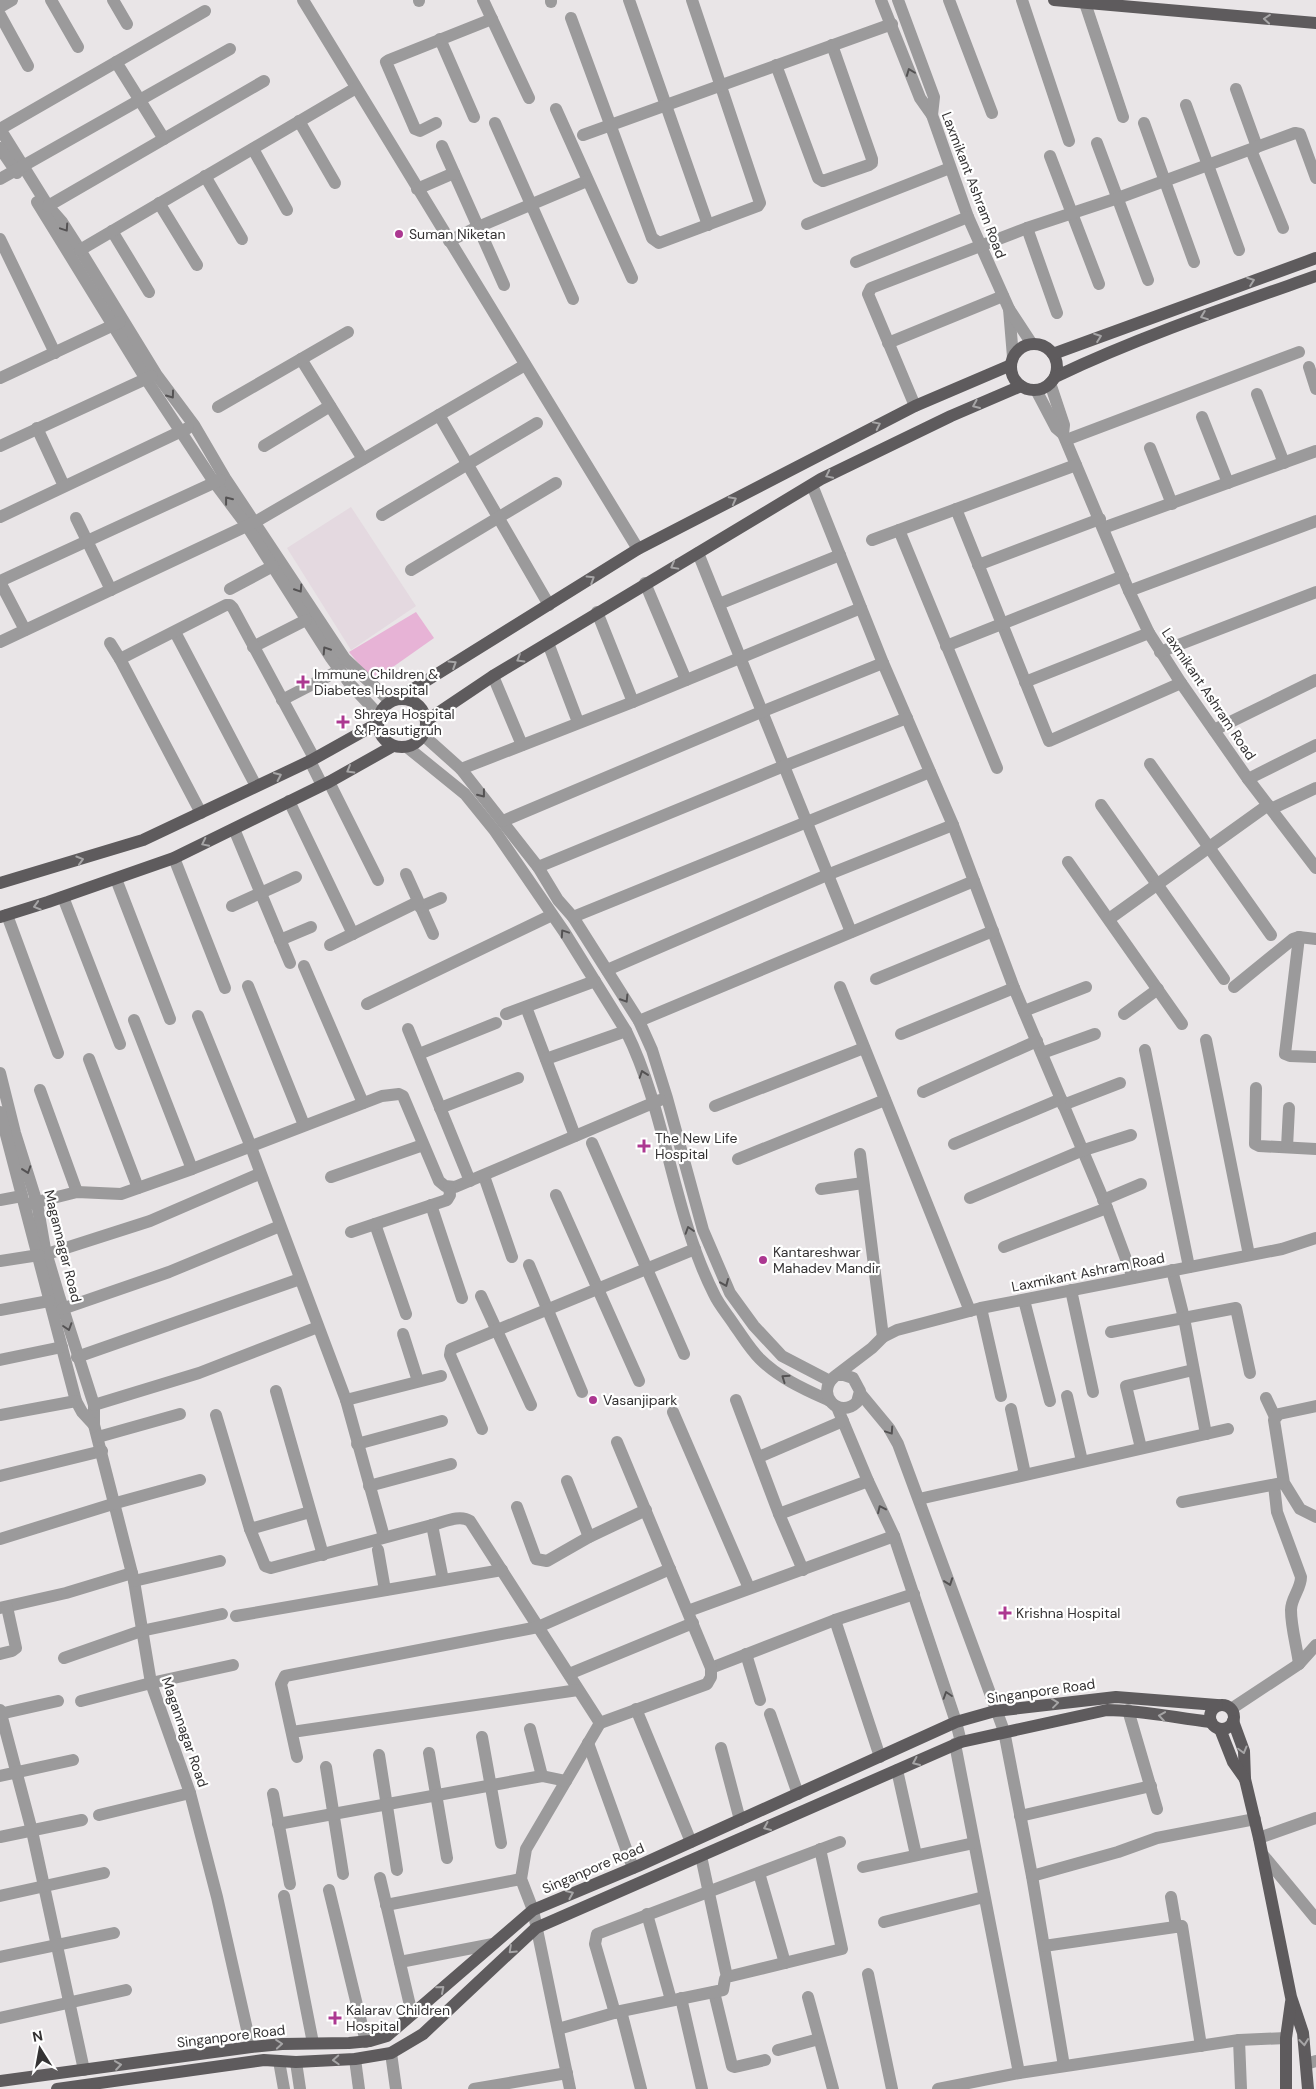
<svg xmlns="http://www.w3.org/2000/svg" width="1316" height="2089" font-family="'DM Sans',sans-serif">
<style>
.built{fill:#e4d9e0}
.green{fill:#e7b3d6}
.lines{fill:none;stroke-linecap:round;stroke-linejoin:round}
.minor{stroke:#9b9a9b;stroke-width:12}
.major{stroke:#5e5b5d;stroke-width:12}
.oneway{stroke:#a6a5a6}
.oneway2{stroke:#545253}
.poi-dot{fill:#ac3891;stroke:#fff;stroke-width:2}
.labels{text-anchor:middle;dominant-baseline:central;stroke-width:4.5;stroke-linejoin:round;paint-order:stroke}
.street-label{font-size:14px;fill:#353334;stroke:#fff}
.poi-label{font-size:14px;fill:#353334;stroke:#fff;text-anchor:start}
</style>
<rect width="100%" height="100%" fill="#e9e5e7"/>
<polygon class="built" points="351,507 416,606 351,650 287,548"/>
<polygon class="green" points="416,612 434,638 373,681 349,652"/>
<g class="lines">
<g class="minor">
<polyline points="51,0 78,47"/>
<polyline points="113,0 127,24"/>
<polyline points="303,0 638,549"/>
<polyline points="419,0 419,1"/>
<polyline points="483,0 529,98"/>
<polyline points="629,0 708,225"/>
<polyline points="881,0 920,98 932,115 968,217 1009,309 1013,357"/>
<polyline points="898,0 934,97 932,115"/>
<polyline points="949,0 992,113"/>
<polyline points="1022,0 1069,141"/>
<polyline points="551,2 551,0"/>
<polyline points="1085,3 1123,117"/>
<polyline points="0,7 12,0"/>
<polyline points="205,11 0,129 48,206 62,222 80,250 156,374 194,425 225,478 345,659 390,701"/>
<polyline points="0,15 28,66"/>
<polyline points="571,18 652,238 659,243 758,206 760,203 692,0"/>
<polyline points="440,39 474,117"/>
<polyline points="116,62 164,139"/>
<polyline points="776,65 818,178 823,181 869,165 872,163 872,159 832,45"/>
<polyline points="1236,89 1257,147"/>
<polyline points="1186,105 1239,250"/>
<polyline points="556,109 632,278"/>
<polyline points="299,121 335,183"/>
<polyline points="436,123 420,131 415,129 386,62 389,60 492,19"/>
<polyline points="495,123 573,299"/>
<polyline points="1144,123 1194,262"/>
<polyline points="583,135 892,24"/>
<polyline points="1097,143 1148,280"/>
<polyline points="442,146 504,285"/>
<polyline points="0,148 17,173"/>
<polyline points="253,149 287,210"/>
<polyline points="1251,150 1283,228"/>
<polyline points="1050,156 1099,284"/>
<polyline points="205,176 242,239"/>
<polyline points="0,179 230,49"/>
<polyline points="417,189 454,173"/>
<polyline points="37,202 146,379 214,482 247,526 331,658 350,684 379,715"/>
<polyline points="159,203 197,265"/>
<polyline points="48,206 264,81"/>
<polyline points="807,224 950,168"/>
<polyline points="1027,228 1057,313"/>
<polyline points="112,231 149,292"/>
<polyline points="0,239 55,353"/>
<polyline points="449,241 478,227 587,181"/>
<polyline points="80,250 356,88"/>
<polyline points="856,262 968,217"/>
<polyline points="1009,309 1032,344"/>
<polyline points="888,343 1003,296"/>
<polyline points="301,359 363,459"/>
<polyline points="1309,367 1316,389"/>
<polyline points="0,378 120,322"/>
<polyline points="1050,383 1064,425 1063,434 1129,591 1149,633 1181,683 1248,779 1316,868"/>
<polyline points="1036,390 1056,428 1063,434"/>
<polyline points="1257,394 1284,463"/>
<polyline points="915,406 868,294 871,288 1027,228 1118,198 1295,133 1300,134 1316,178"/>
<polyline points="218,407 348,332"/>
<polyline points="439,415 549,605"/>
<polyline points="1202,417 1228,483"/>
<polyline points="37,428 64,486"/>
<polyline points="1066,440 1299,352"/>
<polyline points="0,446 152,376"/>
<polyline points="264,446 330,406"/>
<polyline points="1150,448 1172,504"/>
<polyline points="812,485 883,663 953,825 1014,988 1107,1208 1133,1278"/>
<polyline points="956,509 1049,741 1181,683"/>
<polyline points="382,515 537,423"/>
<polyline points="0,517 188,428"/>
<polyline points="76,518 111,590"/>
<polyline points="1103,528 1316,451"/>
<polyline points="899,530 997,768"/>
<polyline points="872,540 1076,465"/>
<polyline points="698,553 851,932"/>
<polyline points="978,565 1100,519"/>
<polyline points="411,570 556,483"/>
<polyline points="0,581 220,480"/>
<polyline points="0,582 25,630"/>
<polyline points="645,583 686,680"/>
<polyline points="230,589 273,566"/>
<polyline points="1129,591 1316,521"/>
<polyline points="719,604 840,555"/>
<polyline points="597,612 633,702"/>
<polyline points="175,632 256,786"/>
<polyline points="0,642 255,522 525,365"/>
<polyline points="110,643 120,659"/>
<polyline points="548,643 578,722"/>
<polyline points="946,646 1123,576"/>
<polyline points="253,647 306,620"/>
<polyline points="1160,652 1316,592"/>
<polyline points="493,676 522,745"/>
<polyline points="1025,682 1149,633"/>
<polyline points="282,700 340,670"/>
<polyline points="1214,730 1316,680"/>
<polyline points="423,735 461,769 538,867 558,900 573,917 639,1021 652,1050 667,1098 703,1230 730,1293 754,1326 782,1356 830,1381"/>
<path d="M407 747 465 794 495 831 565 933 626 1031C667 1114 672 1211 714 1294 719 1305 728 1315 735 1326 743 1337 750 1349 760 1359 779 1378 804 1389 828 1400"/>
<polyline points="310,761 322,785"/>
<polyline points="1150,764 1271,935"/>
<polyline points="461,769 633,702 861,608"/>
<polyline points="1248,779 1316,745"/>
<polyline points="329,782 378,880"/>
<polyline points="289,801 353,934"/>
<polyline points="1101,805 1224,979"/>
<polyline points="1271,809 1316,788"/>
<polyline points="201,813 120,659 226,605 230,605 233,608 314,758"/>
<polyline points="503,821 761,712 883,663"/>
<polyline points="234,829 290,963"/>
<polyline points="174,858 225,988"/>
<polyline points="1068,862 1182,1024"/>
<polyline points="538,867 784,766 907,718"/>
<polyline points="406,874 433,934"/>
<polyline points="116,879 170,1019"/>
<polyline points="63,897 120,1044"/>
<polyline points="232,906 296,877"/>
<polyline points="420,907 441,898"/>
<polyline points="7,915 58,1053"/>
<polyline points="573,917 930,772"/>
<polyline points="1109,919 1268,805"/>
<polyline points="1299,937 1285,1054 1290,1056 1316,1057"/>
<polyline points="280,940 311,927"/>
<polyline points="330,945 418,902"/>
<polyline points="304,966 363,1103"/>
<polyline points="607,970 827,875 953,825"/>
<polyline points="876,979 993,931"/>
<polyline points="248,986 304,1125"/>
<polyline points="840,987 970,1311"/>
<polyline points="1234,987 1293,939 1299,937 1316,939"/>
<polyline points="367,1004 552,915"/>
<polyline points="526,1007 575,1136"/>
<polyline points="1024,1011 1086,987"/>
<polyline points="506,1014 595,981"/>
<polyline points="1124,1014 1158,989"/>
<polyline points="198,1016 251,1147 346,1400 384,1537"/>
<polyline points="134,1020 192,1169"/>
<polyline points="639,1021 974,881"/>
<polyline points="408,1029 470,1181"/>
<polyline points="901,1034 1014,988"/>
<polyline points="1206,1040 1249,1255"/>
<polyline points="1145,1050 1189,1267"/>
<polyline points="1042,1053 1095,1034"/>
<polyline points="419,1054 496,1023"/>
<polyline points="89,1059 138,1188"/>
<polyline points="546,1059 626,1031"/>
<polyline points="0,1073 15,1133 37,1203 45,1249 59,1296 94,1405 94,1425 134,1581 151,1683 190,1793 217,1897 251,2047"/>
<polyline points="1256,1088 1255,1144 1259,1146 1316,1149"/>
<polyline points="40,1090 77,1192"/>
<polyline points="923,1092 1037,1041"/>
<polyline points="1063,1105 1120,1083"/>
<polyline points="715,1106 864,1048"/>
<polyline points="440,1108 518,1078"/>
<polyline points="0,1112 76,1401 82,1412 94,1425"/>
<polyline points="592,1143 684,1354"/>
<polyline points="954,1144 1061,1099"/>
<polyline points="1287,1147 1289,1108"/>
<polyline points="860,1154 883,1337"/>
<polyline points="738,1159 885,1100"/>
<polyline points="484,1176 512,1257"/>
<polyline points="331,1177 423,1145"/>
<polyline points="821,1189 863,1183"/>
<polyline points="556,1195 639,1381"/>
<polyline points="970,1198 1081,1151 1131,1135"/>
<polyline points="0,1200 22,1196"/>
<polyline points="1103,1200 1141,1184"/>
<polyline points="25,1205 77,1192 121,1194 192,1169 382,1096 399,1094 403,1096 439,1181 445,1186 455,1187 660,1100"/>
<polyline points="431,1205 462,1298"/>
<polyline points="375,1224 406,1314"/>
<polyline points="351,1232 447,1200 450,1195 449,1187"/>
<polyline points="1004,1247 1107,1208"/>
<polyline points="47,1254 150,1221 259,1174"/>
<polyline points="0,1261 39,1255"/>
<polyline points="529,1265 582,1392"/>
<polyline points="1172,1270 1184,1318 1206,1434"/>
<polyline points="1071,1290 1093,1392"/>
<polyline points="481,1296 531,1405"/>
<polyline points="1024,1300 1050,1401"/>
<polyline points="981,1308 1001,1396"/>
<polyline points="62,1309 169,1272 280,1226"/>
<polyline points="0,1310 49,1301"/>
<polyline points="1111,1332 1236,1308 1250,1373"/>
<polyline points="403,1334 418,1381"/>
<polyline points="77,1357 300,1279"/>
<polyline points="0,1360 62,1347"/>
<path d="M839 1375H844L853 1378 860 1391 857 1402C839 1420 815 1394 834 1377L872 1348 883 1337 897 1330 981 1308 1282 1249 1316 1238"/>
<polyline points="276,1391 323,1555"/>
<polyline points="860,1393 889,1428 898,1444 1004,1731 1032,1876 1064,2066"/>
<polyline points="1067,1396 1082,1461"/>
<polyline points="1266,1398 1275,1417"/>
<polyline points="346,1400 441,1376"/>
<polyline points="736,1400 779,1514 803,1570"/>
<polyline points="94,1405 199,1373 318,1327"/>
<polyline points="1316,1406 1279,1414 1274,1420 1284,1483 1300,1509 1316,1517"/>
<polyline points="837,1407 868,1481 894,1536 956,1722 961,1742"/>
<polyline points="1011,1409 1025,1474"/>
<polyline points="673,1412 749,1588"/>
<polyline points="0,1415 76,1401"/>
<path d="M216 1415 250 1529 265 1566 271 1568 432 1525C444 1522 460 1514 470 1521L600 1723 526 1849 521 1879 533 1910 570 2089"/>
<polyline points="482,1429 450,1355 451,1349 695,1249"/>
<polyline points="98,1437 180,1414"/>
<polyline points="357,1444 442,1421"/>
<polyline points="1141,1448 1126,1386 1193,1370"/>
<polyline points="759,1457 843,1421"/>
<polyline points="0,1476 102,1451"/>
<polyline points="567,1481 589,1537"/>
<path d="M1274 1485 1277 1512 1301 1577C1301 1589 1291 1598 1291 1610 1291 1628 1297 1647 1299 1664"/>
<polyline points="369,1486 451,1464"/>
<polyline points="919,1499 1228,1429"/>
<polyline points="1182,1502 1282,1483"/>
<polyline points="517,1507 536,1559 547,1561 589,1537 646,1510"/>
<polyline points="779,1514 868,1481"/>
<polyline points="432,1525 443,1580"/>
<polyline points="250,1529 310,1512"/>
<polyline points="0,1539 116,1503 200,1480"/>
<polyline points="378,1550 385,1590"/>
<polyline points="134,1581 220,1561"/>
<polyline points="0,1608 66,1593 132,1573"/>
<polyline points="688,1611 894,1536"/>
<polyline points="236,1616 502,1570"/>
<polyline points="835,1620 880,1757"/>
<polyline points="0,1654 12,1651 16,1648 7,1607"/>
<polyline points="746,1654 760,1700"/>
<polyline points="64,1658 141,1631 222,1614"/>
<polyline points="711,1668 835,1620 914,1594"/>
<polyline points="569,1674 693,1623"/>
<polyline points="81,1701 151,1683 233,1665"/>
<polyline points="636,1709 691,1842"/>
<polyline points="1231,1709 1299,1664 1316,1645"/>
<polyline points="0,1710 32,1831 84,2070"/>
<polyline points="1128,1710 1157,1809"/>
<polyline points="0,1714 58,1701"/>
<polyline points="770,1714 798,1794"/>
<polyline points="600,1723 707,1684 711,1677 711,1668 617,1442"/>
<polyline points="530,1729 542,1776"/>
<polyline points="292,1732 578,1690"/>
<polyline points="482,1737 501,1843"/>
<polyline points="588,1743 633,1868"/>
<polyline points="955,1744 1019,2073"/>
<polyline points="721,1748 740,1820"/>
<polyline points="429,1753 447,1858"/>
<polyline points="379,1755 397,1870"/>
<polyline points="297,1757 281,1684 285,1676 538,1627 670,1569"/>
<polyline points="326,1767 343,1874"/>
<polyline points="897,1770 916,1855"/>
<polyline points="0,1776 73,1760"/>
<polyline points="273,1794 290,1884"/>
<polyline points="99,1815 190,1793"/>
<polyline points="1020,1816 1151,1786"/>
<polyline points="278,1824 542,1776 566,1781"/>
<polyline points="0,1837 82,1820"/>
<polyline points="1259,1838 1316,1818"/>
<polyline points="1263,1855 1316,1919"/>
<polyline points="701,1856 727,1977"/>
<polyline points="863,1867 974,1843"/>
<polyline points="759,1873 785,1963"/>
<polyline points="1032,1876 1118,1852 1157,1838 1255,1819"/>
<polyline points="380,1878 412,2014"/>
<polyline points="329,1890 366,2042"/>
<polyline points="0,1896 104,1873"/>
<polyline points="284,1896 313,2043"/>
<polyline points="1171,1897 1176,1926"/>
<polyline points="386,1905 521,1879"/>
<polyline points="647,1914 671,2000"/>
<polyline points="884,1922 984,1897"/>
<polyline points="1044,1946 1182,1926 1201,2046"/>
<polyline points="0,1957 114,1933"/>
<polyline points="400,1962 493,1944"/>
<polyline points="868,1974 892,2089"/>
<polyline points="714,1992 732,2066 735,2067 765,2060"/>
<polyline points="808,1997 833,2089"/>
<polyline points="681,1998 702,2089"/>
<polyline points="621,2011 641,2089"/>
<polyline points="615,2013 595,1944 597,1934 840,1842"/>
<polyline points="0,2018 126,1990"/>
<polyline points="558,2029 621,2011 723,1990 725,1979 727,1977 842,1949 820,1849"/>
<polyline points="1239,2040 1241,2089"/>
<polyline points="778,2050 819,2039"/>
<polyline points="391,2053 396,2089"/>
<polyline points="355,2059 359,2089"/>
<polyline points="279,2061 284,2089"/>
<polyline points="296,2062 300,2089"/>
<polyline points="1306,2064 1316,2061"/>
<polyline points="474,2089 567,2073"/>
<polyline points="938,2089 1019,2073 1239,2040 1286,2038"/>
</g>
<g class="major">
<polyline points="1054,0 1316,23"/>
<circle cx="1034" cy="367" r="23"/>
<polyline points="1053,354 1316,258"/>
<path d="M1055 377C1139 337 1228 307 1316 276"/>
<circle cx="402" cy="723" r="24"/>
<polyline points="397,699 638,549 915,406 1011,365"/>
<polyline points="426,721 493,676 821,479 951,416 1021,386"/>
<polyline points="0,883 143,840 310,761 378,723"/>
<polyline points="0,917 48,902 174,858 329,782 393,746"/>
<circle cx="1222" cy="1717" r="12"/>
<polyline points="1233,1721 1244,1751 1245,1779 1259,1838 1291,1997 1303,2033 1308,2089"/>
<polyline points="1220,1729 1233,1762 1245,1779"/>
<polyline points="0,2081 251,2047 282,2044 349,2043 370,2041 387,2036 533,1910 638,1866 956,1722 995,1711 1116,1697 1217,1705"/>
<path d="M57 2089 264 2060 296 2062 355 2059 391 2053 423 2034 536 1928 961 1742 1107 1710C1141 1710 1176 1718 1211 1722"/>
<polyline points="1286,2089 1286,2038 1291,2002"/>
</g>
</g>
<defs><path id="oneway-chevron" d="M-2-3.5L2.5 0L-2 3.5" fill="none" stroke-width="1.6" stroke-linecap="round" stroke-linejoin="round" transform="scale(1.25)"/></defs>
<g class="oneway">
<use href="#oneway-chevron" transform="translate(1267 19) rotate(-175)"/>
<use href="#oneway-chevron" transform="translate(1251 281) rotate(-20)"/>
<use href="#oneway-chevron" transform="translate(1204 316) rotate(159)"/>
<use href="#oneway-chevron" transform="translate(1098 337) rotate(-20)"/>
<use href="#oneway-chevron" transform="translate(976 405) rotate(157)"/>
<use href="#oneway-chevron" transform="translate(877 425) rotate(-26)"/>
<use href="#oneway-chevron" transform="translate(829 475) rotate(154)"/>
<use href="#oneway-chevron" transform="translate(733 500) rotate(-28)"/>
<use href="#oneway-chevron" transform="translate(674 566) rotate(151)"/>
<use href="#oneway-chevron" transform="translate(591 579) rotate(-32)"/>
<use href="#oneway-chevron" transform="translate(520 659) rotate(149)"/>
<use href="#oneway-chevron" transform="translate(453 664) rotate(-32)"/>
<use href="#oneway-chevron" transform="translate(350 770) rotate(150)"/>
<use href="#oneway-chevron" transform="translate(278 776) rotate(-25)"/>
<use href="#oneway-chevron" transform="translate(205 843) rotate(154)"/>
<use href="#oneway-chevron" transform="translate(80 860) rotate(-17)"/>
<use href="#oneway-chevron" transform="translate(37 906) rotate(163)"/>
<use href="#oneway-chevron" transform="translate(1055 1703) rotate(-7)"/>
<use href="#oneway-chevron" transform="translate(1162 1716) rotate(-172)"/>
<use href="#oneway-chevron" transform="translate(1243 1750) rotate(75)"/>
<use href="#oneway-chevron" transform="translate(916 1762) rotate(156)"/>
<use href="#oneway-chevron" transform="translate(767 1827) rotate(156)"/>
<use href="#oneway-chevron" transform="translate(570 1894) rotate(-23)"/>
<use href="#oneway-chevron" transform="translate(512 1950) rotate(137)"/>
<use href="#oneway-chevron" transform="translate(441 1989) rotate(-41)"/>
<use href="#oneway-chevron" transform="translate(1304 2042) rotate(84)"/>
<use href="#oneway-chevron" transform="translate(279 2044) rotate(-5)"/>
<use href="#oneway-chevron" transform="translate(336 2060) rotate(177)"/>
<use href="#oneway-chevron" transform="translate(118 2065) rotate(-8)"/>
</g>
<g class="oneway2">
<use href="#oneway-chevron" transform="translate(910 72) rotate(-111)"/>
<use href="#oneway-chevron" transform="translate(65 228) rotate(56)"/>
<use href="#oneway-chevron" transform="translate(171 395) rotate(54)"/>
<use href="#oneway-chevron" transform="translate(228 500) rotate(-128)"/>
<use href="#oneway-chevron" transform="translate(299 589) rotate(57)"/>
<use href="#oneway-chevron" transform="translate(326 650) rotate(-123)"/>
<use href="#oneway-chevron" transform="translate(482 794) rotate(52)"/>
<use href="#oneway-chevron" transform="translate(564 933) rotate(-124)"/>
<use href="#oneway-chevron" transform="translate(625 999) rotate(58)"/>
<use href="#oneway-chevron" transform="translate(643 1074) rotate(-109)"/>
<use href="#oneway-chevron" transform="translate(27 1170) rotate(71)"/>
<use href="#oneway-chevron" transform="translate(689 1230) rotate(-108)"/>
<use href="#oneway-chevron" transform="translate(725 1283) rotate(67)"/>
<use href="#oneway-chevron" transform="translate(68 1327) rotate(72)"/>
<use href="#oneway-chevron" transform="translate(785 1378) rotate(-145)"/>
<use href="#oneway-chevron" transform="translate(890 1431) rotate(56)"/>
<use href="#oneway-chevron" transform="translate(881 1509) rotate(-115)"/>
<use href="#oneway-chevron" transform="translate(949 1582) rotate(70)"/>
<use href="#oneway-chevron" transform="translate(947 1695) rotate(-108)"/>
</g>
<g class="poi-dot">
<circle cx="399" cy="234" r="5"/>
<path d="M300.5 674.5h5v5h5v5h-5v5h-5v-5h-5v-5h5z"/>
<path d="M340.5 714.5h5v5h5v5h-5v5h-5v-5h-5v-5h5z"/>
<path d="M641.5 1138.5h5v5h5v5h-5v5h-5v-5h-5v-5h5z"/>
<circle cx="763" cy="1260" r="5"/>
<circle cx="593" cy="1400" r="5"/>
<path d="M1002.5 1605.5h5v5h5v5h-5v5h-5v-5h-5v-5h5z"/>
<path d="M332.5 2010.5h5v5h5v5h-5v5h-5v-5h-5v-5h5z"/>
</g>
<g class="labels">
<g class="street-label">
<text transform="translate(974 185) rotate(69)">Laxmikant Ashram Road</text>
<text transform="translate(1209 694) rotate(56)">Laxmikant Ashram Road</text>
<text transform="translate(63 1246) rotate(76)">Magannagar Road</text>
<text transform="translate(1088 1272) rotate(-11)">Laxmikant Ashram Road</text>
<text transform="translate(1041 1691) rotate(-8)">Singanpore Road</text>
<text transform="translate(185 1732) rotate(71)">Magannagar Road</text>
<text transform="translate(593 1868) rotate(-23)">Singanpore Road</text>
<text transform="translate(231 2036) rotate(-7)">Singanpore Road</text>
</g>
<g class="poi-label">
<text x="409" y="234">Suman Niketan</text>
<text x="314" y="674">Immune Children &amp;<tspan x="314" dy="16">Diabetes Hospital</tspan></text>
<text x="354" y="714">Shreya Hospital<tspan x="354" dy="16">&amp; Prasutigruh</tspan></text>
<text x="655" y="1138">The New Life<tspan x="655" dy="16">Hospital</tspan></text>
<text x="773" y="1252">Kantareshwar<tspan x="773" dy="16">Mahadev Mandir</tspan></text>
<text x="603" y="1400">Vasanjipark</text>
<text x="1016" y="1613">Krishna Hospital</text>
<text x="346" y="2010">Kalarav Children<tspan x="346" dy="16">Hospital</tspan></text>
</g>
</g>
<g transform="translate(40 2049) rotate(349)" stroke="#ffffff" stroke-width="4" paint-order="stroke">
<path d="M0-4L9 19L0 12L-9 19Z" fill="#353334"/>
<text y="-8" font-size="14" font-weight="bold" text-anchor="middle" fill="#353334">N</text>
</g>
</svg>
